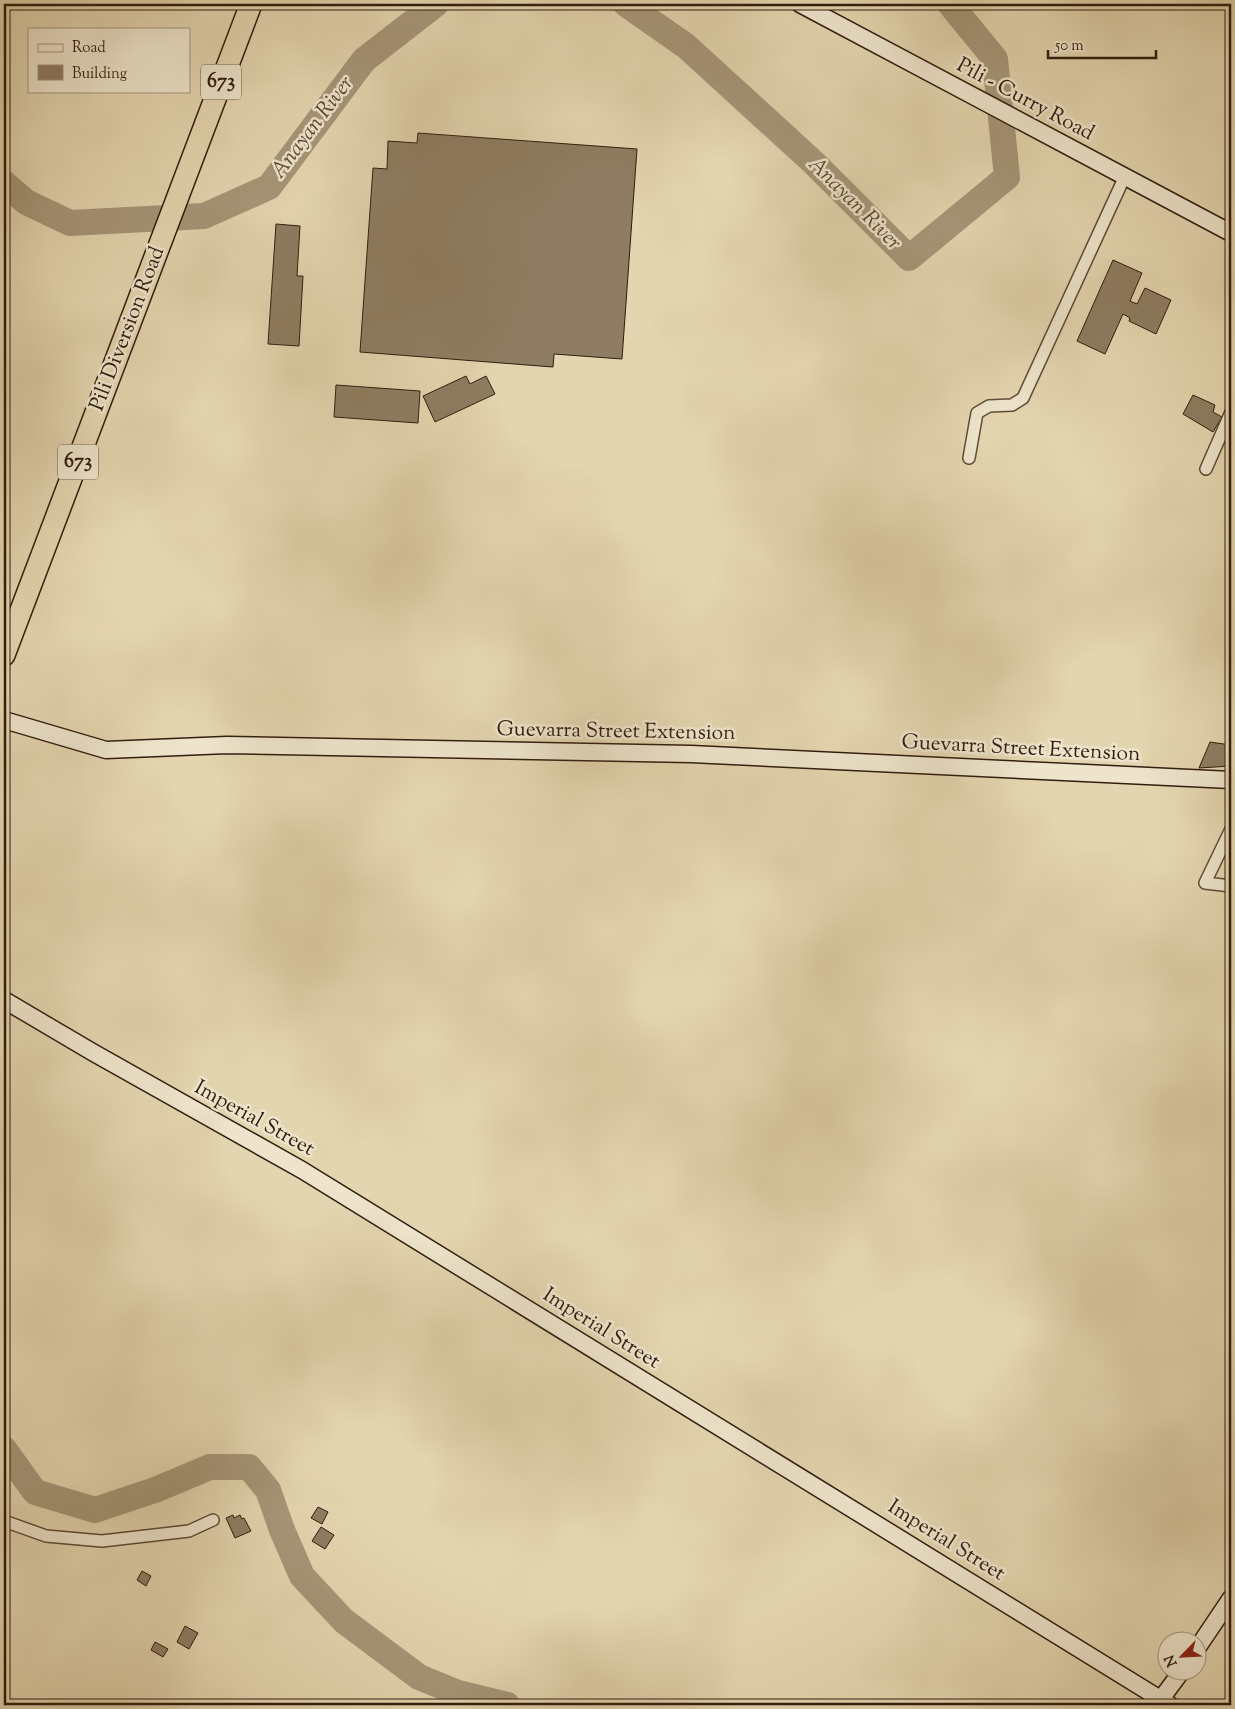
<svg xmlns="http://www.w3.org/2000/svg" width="1235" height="1709" font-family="'Sorts Mill Goudy',serif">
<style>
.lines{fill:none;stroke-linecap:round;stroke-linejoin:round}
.river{stroke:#a69678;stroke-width:26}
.building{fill:#8e7d62;stroke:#311d0e}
.street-casing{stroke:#5e4b36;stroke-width:14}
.secondary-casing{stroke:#311d0e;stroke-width:19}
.highway-casing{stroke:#311d0e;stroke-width:24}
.street{stroke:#ede4cb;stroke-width:11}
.secondary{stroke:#ede4cb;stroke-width:16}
.highway{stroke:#e3d5af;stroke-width:21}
.labels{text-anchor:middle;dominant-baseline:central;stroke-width:5;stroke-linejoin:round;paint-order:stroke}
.shield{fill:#ede4cb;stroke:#695947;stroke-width:1}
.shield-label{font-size:20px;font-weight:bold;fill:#311d0e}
.street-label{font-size:21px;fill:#311d0e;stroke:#ede4cb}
.water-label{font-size:22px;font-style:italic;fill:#5a4733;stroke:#ede4cb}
</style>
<rect width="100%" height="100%" fill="#e3d5af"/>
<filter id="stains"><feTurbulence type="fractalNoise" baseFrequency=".004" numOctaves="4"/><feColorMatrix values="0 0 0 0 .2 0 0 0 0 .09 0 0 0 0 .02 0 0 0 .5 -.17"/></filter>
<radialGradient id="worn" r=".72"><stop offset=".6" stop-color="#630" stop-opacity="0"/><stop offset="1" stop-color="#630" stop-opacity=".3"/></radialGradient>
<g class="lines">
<g class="river">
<polyline points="626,4 686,46 814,163 909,258 1007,177 995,59 950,4"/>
<polyline points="4,183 26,202 70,223 204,216 269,187 364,60 436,4"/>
<polyline points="4,1449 35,1492 95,1510 155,1490 210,1467 249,1467 268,1490 282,1530 302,1576 344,1621 419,1677 458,1693 507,1705"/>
</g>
</g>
<g class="building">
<polygon points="418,133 637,149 622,359 554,354 553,367 360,352 373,168 387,169 388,141 417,143"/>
<polygon points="276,224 300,226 297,276 303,276 299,346 268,344"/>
<polygon points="1113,260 1142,273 1130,301 1137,304 1145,288 1171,300 1156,334 1129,321 1130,318 1123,314 1105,354 1077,341"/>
<polygon points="466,376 470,384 486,376 495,394 435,422 423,396"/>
<polygon points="336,385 420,391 418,423 334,417"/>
<polygon points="1193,395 1215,405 1213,412 1222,417 1213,432 1183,414"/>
<polygon points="1210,742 1231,745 1231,766 1199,768"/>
<polygon points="318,1507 328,1512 322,1524 311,1518"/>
<polygon points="233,1515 234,1518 240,1515 242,1519 244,1518 251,1531 235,1538 226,1518"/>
<polygon points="321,1527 334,1535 325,1549 312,1541"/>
<polygon points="142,1571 151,1576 146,1586 137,1580"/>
<polygon points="185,1626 198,1633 189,1649 177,1642"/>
<polygon points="155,1642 168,1649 163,1657 151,1650"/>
<polygon points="371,1701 373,1705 359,1705"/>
</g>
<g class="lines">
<defs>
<g id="street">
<polyline points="969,458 977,413 989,406 1012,405 1023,398 1125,176"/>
<polyline points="1206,469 1231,412"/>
<polyline points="1231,829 1205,883 1231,886"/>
<polyline points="4,1521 46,1536 102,1541 189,1531 213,1520"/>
</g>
<g id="secondary">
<polyline points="800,4 1231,233"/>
<polyline points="4,720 106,750 227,745 691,754 1231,780"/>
<polyline points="4,1000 94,1053 302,1170 1170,1705"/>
<polyline points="1198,1647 1231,1598"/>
<polyline points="1161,1699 1181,1672"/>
</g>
<polyline id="highway" points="4,655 251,4"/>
</defs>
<use href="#street" class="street-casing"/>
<use href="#secondary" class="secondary-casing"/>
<use href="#highway" class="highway-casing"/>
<use href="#street" class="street"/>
<use href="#secondary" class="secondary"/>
<use href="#highway" class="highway"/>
</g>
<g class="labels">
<g class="shield">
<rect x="201" y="64.5" width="40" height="35" rx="4"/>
<rect x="58" y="444.5" width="40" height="35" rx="4"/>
</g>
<g class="shield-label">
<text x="221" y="82">673</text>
<text x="78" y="462">673</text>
</g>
<g class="street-label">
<text transform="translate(1025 100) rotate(28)">Pili - Curry Road</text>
<text transform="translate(128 329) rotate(-69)">Pili Diversion Road</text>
<text transform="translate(616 732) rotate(1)">Guevarra Street Extension</text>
<text transform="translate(1021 749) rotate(3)">Guevarra Street Extension</text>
<text transform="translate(254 1119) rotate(29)">Imperial Street</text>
<text transform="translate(601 1329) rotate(32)">Imperial Street</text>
<text transform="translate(946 1541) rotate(32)">Imperial Street</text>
</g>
<g class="water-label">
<text transform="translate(313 128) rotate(-53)">Anayan River</text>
<text transform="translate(854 204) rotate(45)">Anayan River</text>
</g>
</g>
<rect width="1235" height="1709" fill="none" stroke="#e3d5af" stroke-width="20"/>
<rect x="5" y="5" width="1225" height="1699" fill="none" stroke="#311d0e" stroke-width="2.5"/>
<rect x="10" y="10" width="1215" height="1689" fill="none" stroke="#311d0e"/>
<rect x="28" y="28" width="162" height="65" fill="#ede4cb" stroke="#a2947f"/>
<rect x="38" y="44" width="25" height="8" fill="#ede4cb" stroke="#a2947f"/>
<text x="72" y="52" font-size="15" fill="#311d0e">Road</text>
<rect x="38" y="65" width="25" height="15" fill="#8e7d62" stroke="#a2947f"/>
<text x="72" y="78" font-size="15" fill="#311d0e">Building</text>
<g transform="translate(1182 1656) rotate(246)"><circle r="24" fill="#ede4cb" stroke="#a2947f"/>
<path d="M0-4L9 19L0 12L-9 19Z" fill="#8f2418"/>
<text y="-8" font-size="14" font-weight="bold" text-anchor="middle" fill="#311d0e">N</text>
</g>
<path d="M1048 50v8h108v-8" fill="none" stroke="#311d0e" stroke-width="2.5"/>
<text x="1055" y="50" font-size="15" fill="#311d0e" stroke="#ede4cb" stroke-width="4" paint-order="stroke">50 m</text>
<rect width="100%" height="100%" filter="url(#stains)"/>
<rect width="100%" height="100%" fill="url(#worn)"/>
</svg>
